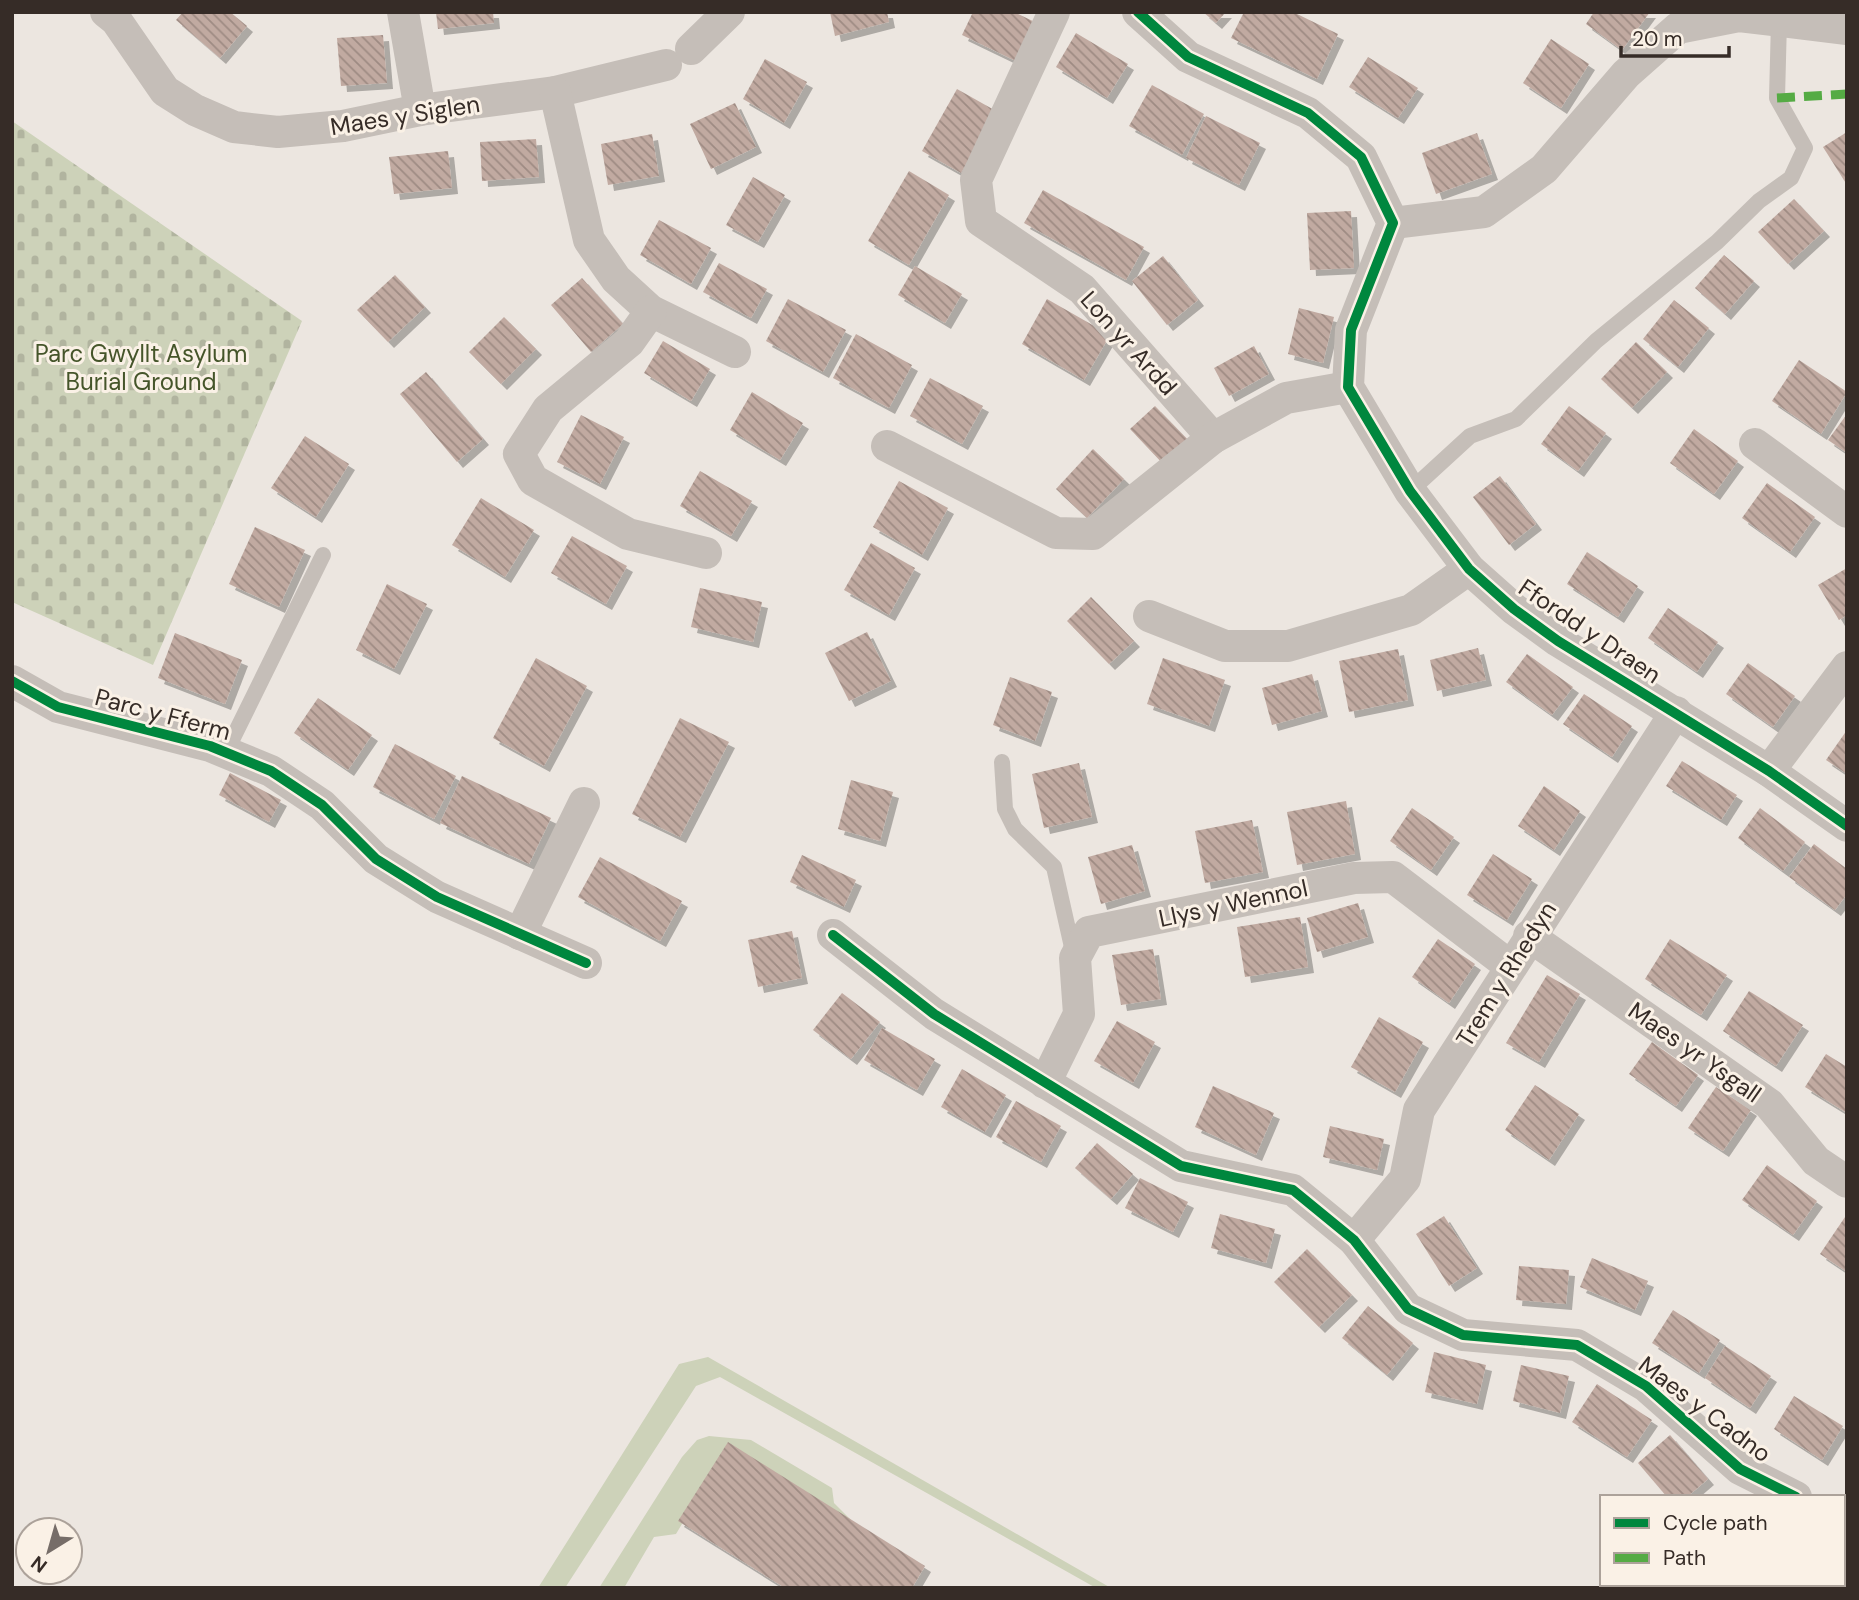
<svg xmlns="http://www.w3.org/2000/svg" width="1859" height="1600" font-family="'DM Sans',sans-serif">
<style>
.green{fill:#cdd2b9}
.cemetery{fill:url(#cemetery-stones)}
.building{fill:url(#building-back-hatch);filter:url(#shadow)}
.lines{fill:none;stroke-linecap:round;stroke-linejoin:round}
.service{stroke:#c5beb8;stroke-width:16}
.minor{stroke:#c5beb8;stroke-width:32}
.quiet{stroke:#55ab44;stroke-width:9;stroke-dasharray:18 9;stroke-linecap:butt}
.cycleway-casing{stroke:#faf1e6;stroke-width:15}
.cycleway{stroke:#00873e;stroke-width:10}
.labels{text-anchor:middle;dominant-baseline:central;stroke-width:6;stroke-linejoin:round;paint-order:stroke}
.street-label{font-size:24px;fill:#362c27;stroke:#faf1e6}
.park-label{font-size:24px;fill:#45552a;stroke:#faf1e6}
</style>
<defs>
<pattern id="cemetery-stones" width="16" height="16" patternUnits="userSpaceOnUse" patternTransform="scale(1.75)"><rect width="16" height="16" fill="#cdd2b9"/><path d="M2 7V4a2 2 0 0 1 4 0v3zM10 15v-3a2 2 0 0 1 4 0v3z" fill="#b1b49f"/></pattern>
<pattern id="building-back-hatch" width="6" height="6" patternUnits="userSpaceOnUse" patternTransform="scale(1.75)"><rect width="6" height="6" fill="#c1aaa1"/><path d="M-1 5l2 2M0 0l6 6M5-1l2 2" fill="none" stroke="#9e8b83"/></pattern>
<filter id="shadow"><feDropShadow dx="6" dy="6" stdDeviation="0" flood-color="#0004"/></filter>
</defs>
<rect width="100%" height="100%" fill="#ece6e0"/>
<g class="green">
<polygon points="708,1357 1111,1588 1096,1588 720,1377 696,1386 565,1588 538,1588 679,1364"/>
<polygon points="709,1436 751,1440 832,1488 834,1503 875,1544 725,1452 676,1534 654,1537 624,1588 599,1588 682,1457 697,1440"/>
</g>
<polygon class="cemetery" points="12,121 302,321 153,665 12,602"/>
<g class="building">
<polygon points="183,12 230,12 247,26 220,58 176,20"/>
<polygon points="436,12 493,12 494,23 438,29"/>
<polygon points="830,12 887,12 889,22 835,36"/>
<polygon points="973,12 1014,12 1041,25 1022,64 962,35"/>
<polygon points="1203,12 1226,12 1216,23"/>
<polygon points="1244,12 1293,12 1338,34 1317,79 1231,38"/>
<polygon points="1594,12 1650,12 1622,50 1586,24"/>
<polygon points="1076,33 1128,64 1107,98 1056,67"/>
<polygon points="383,35 387,83 341,86 337,38"/>
<polygon points="1551,39 1589,64 1561,108 1523,83"/>
<polygon points="1368,57 1418,88 1398,118 1349,87"/>
<polygon points="765,59 807,82 784,123 743,99"/>
<polygon points="1152,85 1204,114 1182,155 1129,126"/>
<polygon points="957,89 996,111 961,173 922,151"/>
<polygon points="735,103 756,147 711,169 690,124"/>
<polygon points="1206,116 1260,143 1239,185 1186,158"/>
<polygon points="1847,132 1847,185 1823,147"/>
<polygon points="1477,133 1492,174 1436,194 1422,153"/>
<polygon points="652,134 659,176 608,185 601,144"/>
<polygon points="536,139 539,177 482,181 480,142"/>
<polygon points="448,151 452,188 394,194 389,157"/>
<polygon points="909,171 949,195 909,265 868,241"/>
<polygon points="753,177 785,195 758,242 726,225"/>
<polygon points="1043,190 1144,247 1126,280 1024,223"/>
<polygon points="1794,199 1824,231 1788,264 1758,232"/>
<polygon points="1351,211 1354,268 1310,270 1307,213"/>
<polygon points="659,220 711,248 691,284 640,255"/>
<polygon points="1724,255 1754,281 1725,314 1695,288"/>
<polygon points="1163,256 1198,300 1167,325 1132,281"/>
<polygon points="719,263 767,289 751,318 703,292"/>
<polygon points="915,266 962,294 945,323 898,295"/>
<polygon points="395,275 425,307 388,342 357,310"/>
<polygon points="582,278 623,324 591,352 551,305"/>
<polygon points="788,299 846,330 823,372 766,341"/>
<polygon points="1047,299 1110,335 1084,380 1022,344"/>
<polygon points="1674,300 1709,328 1678,367 1643,339"/>
<polygon points="1299,308 1334,317 1323,363 1288,354"/>
<polygon points="504,317 536,349 501,384 469,352"/>
<polygon points="856,334 912,365 889,408 833,378"/>
<polygon points="663,341 710,369 691,401 644,373"/>
<polygon points="1636,342 1667,372 1632,408 1601,379"/>
<polygon points="1254,346 1269,374 1229,396 1214,368"/>
<polygon points="1799,360 1847,392 1821,434 1772,401"/>
<polygon points="426,372 483,439 457,462 400,394"/>
<polygon points="930,378 983,406 962,444 910,416"/>
<polygon points="752,392 803,423 780,460 730,430"/>
<polygon points="1155,406 1190,442 1165,466 1130,429"/>
<polygon points="1569,406 1606,433 1578,471 1541,444"/>
<polygon points="1847,414 1847,453 1828,440"/>
<polygon points="581,415 624,437 600,484 557,462"/>
<polygon points="1694,429 1738,461 1714,494 1670,463"/>
<polygon points="305,436 349,464 316,517 271,488"/>
<polygon points="1093,449 1124,479 1087,518 1056,489"/>
<polygon points="700,471 752,501 731,536 680,506"/>
<polygon points="1500,476 1536,524 1509,545 1473,497"/>
<polygon points="899,481 948,508 922,555 873,527"/>
<polygon points="1767,483 1815,517 1790,552 1742,518"/>
<polygon points="481,498 534,530 505,577 452,545"/>
<polygon points="255,527 305,550 279,607 229,584"/>
<polygon points="572,536 627,566 606,604 551,573"/>
<polygon points="871,543 915,568 889,615 844,590"/>
<polygon points="1587,552 1638,586 1618,617 1567,584"/>
<polygon points="1847,568 1847,615 1839,620 1818,585"/>
<polygon points="387,584 427,604 394,669 356,650"/>
<polygon points="700,588 762,602 753,642 691,627"/>
<polygon points="1091,597 1134,641 1109,664 1067,621"/>
<polygon points="1668,608 1718,642 1697,672 1648,638"/>
<polygon points="867,632 891,681 849,701 825,653"/>
<polygon points="175,633 242,660 225,704 158,678"/>
<polygon points="1478,648 1486,680 1437,691 1430,660"/>
<polygon points="1398,649 1408,700 1349,712 1339,661"/>
<polygon points="1527,654 1573,687 1552,715 1506,682"/>
<polygon points="536,658 587,686 544,766 493,738"/>
<polygon points="1163,658 1225,680 1209,726 1147,704"/>
<polygon points="1748,663 1795,696 1773,727 1726,694"/>
<polygon points="1312,674 1322,711 1272,725 1262,688"/>
<polygon points="1010,677 1052,692 1035,741 993,725"/>
<polygon points="1584,694 1632,726 1612,757 1563,724"/>
<polygon points="318,698 372,735 348,770 294,733"/>
<polygon points="680,718 729,742 680,837 632,814"/>
<polygon points="1847,730 1847,774 1826,760"/>
<polygon points="395,744 456,776 434,819 373,787"/>
<polygon points="1682,761 1737,795 1721,820 1666,786"/>
<polygon points="1079,763 1092,817 1044,828 1032,774"/>
<polygon points="230,773 281,800 269,822 219,795"/>
<polygon points="462,776 551,818 529,864 440,823"/>
<polygon points="851,780 893,792 880,841 838,829"/>
<polygon points="1544,786 1580,811 1554,850 1518,826"/>
<polygon points="1346,801 1355,854 1297,865 1287,812"/>
<polygon points="1412,808 1454,837 1431,870 1390,841"/>
<polygon points="1760,808 1805,842 1783,871 1738,838"/>
<polygon points="1252,820 1263,872 1205,883 1195,831"/>
<polygon points="1814,844 1847,869 1847,894 1835,910 1789,877"/>
<polygon points="1132,845 1145,891 1101,904 1088,857"/>
<polygon points="1493,854 1532,879 1507,920 1467,895"/>
<polygon points="802,855 856,880 844,907 790,882"/>
<polygon points="600,857 682,901 660,941 578,897"/>
<polygon points="1358,903 1368,937 1317,952 1307,918"/>
<polygon points="1300,917 1308,967 1245,977 1237,927"/>
<polygon points="792,931 802,978 758,987 748,940"/>
<polygon points="1438,939 1475,964 1449,1003 1412,977"/>
<polygon points="1670,939 1727,975 1701,1015 1645,979"/>
<polygon points="1153,949 1161,999 1121,1005 1112,955"/>
<polygon points="1547,975 1580,994 1539,1062 1506,1043"/>
<polygon points="1749,991 1803,1025 1776,1066 1723,1031"/>
<polygon points="842,993 880,1022 851,1059 813,1030"/>
<polygon points="1379,1017 1423,1042 1395,1092 1351,1067"/>
<polygon points="1117,1021 1155,1042 1133,1083 1094,1061"/>
<polygon points="882,1028 935,1059 917,1090 864,1060"/>
<polygon points="1652,1042 1698,1075 1676,1106 1629,1074"/>
<polygon points="1826,1054 1847,1067 1847,1113 1805,1087"/>
<polygon points="962,1069 1006,1095 985,1132 941,1107"/>
<polygon points="1535,1085 1579,1114 1549,1160 1505,1130"/>
<polygon points="1213,1086 1274,1113 1256,1155 1195,1127"/>
<polygon points="1716,1087 1751,1110 1723,1151 1688,1128"/>
<polygon points="1016,1101 1061,1126 1041,1162 996,1137"/>
<polygon points="1330,1126 1384,1139 1377,1170 1323,1157"/>
<polygon points="1097,1143 1133,1174 1111,1199 1075,1168"/>
<polygon points="1767,1165 1817,1201 1793,1235 1742,1200"/>
<polygon points="1140,1178 1188,1202 1173,1232 1125,1208"/>
<polygon points="1220,1214 1275,1229 1266,1263 1211,1248"/>
<polygon points="1444,1216 1477,1268 1449,1286 1416,1234"/>
<polygon points="1845,1217 1847,1219 1847,1272 1820,1254"/>
<polygon points="1307,1249 1352,1295 1319,1327 1274,1282"/>
<polygon points="1592,1258 1648,1281 1635,1310 1580,1287"/>
<polygon points="1519,1266 1569,1270 1566,1304 1516,1300"/>
<polygon points="1368,1306 1413,1343 1387,1375 1342,1338"/>
<polygon points="1673,1310 1720,1340 1699,1373 1652,1343"/>
<polygon points="1725,1346 1771,1376 1750,1408 1705,1378"/>
<polygon points="1434,1352 1486,1365 1477,1404 1425,1392"/>
<polygon points="1521,1365 1569,1376 1560,1413 1513,1401"/>
<polygon points="1597,1384 1652,1420 1627,1457 1572,1422"/>
<polygon points="1794,1396 1843,1426 1822,1460 1774,1429"/>
<polygon points="1670,1435 1708,1479 1687,1497 1667,1497 1638,1463"/>
<polygon points="728,1442 925,1566 912,1588 785,1588 678,1521"/>
<polygon points="1847,1552 1847,1585 1843,1584"/>
<polygon points="1804,1584 1829,1584 1828,1588"/>
</g>
<g class="lines">
<g class="service">
<polyline points="1410,491 1470,436 1516,419 1596,341 1717,242 1759,201 1791,178 1805,148 1777,98 1779,21"/>
<polyline points="226,752 323,555"/>
<polyline points="1002,762 1005,809 1015,829 1054,867 1074,956"/>
</g>
<g class="minor">
<polyline points="106,12 116,20 165,91 195,110 234,127 278,132 343,126 420,110 555,92 666,65"/>
<polyline points="403,12 420,110"/>
<polyline points="1054,12 976,180 981,221 1082,289 1213,438"/>
<polyline points="1138,12 1188,57 1308,113 1361,157 1393,223 1351,330 1348,387 1410,491 1469,569 1514,609 1558,641 1769,771 1847,826"/>
<polyline points="691,49 729,12"/>
<polyline points="555,92 589,240 616,279 651,311 735,352"/>
<polyline points="1393,223 1484,212 1544,169 1626,74 1678,28 1739,16 1847,29"/>
<polyline points="651,311 629,342 548,409 519,454 533,480 628,534 706,553"/>
<polyline points="1755,444 1847,512"/>
<polyline points="887,446 1056,533 1093,534 1213,438 1286,398 1348,387"/>
<polyline points="1149,616 1225,646 1288,646 1411,610 1469,569"/>
<polyline points="12,681 58,707 210,746 271,771 322,805 376,859 437,897 586,963"/>
<polyline points="1769,771 1847,667"/>
<polyline points="520,934 584,803"/>
<polyline points="833,935 934,1014 1181,1166 1293,1190 1354,1240 1408,1309 1463,1335 1577,1345 1646,1386 1740,1469 1796,1497"/>
<polyline points="1529,936 1769,1104 1816,1161 1847,1182"/>
<polyline points="1045,1083 1079,1014 1075,958 1089,932 1354,878 1393,877 1510,966"/>
<polyline points="1354,1240 1405,1179 1419,1110 1676,712"/>
<polyline points="1843,1512 1847,1513"/>
</g>
<polyline class="quiet" points="1777,98 1847,94"/>
<defs>
<g id="cycleway">
<polyline points="1138,12 1188,57 1308,113 1361,157 1393,223 1351,330 1348,387 1410,491 1469,569 1514,609 1558,641 1769,771 1847,826"/>
<polyline points="12,681 58,707 210,746 271,771 322,805 376,859 437,897 586,963"/>
<polyline points="833,935 934,1014 1181,1166 1293,1190 1354,1240 1408,1309 1463,1335 1577,1345 1646,1386 1740,1469 1796,1497"/>
</g>
</defs>
<use href="#cycleway" class="cycleway-casing"/>
<use href="#cycleway" class="cycleway"/>
</g>
<g class="labels">
<g class="street-label">
<text transform="translate(405 115) rotate(-9)">Maes y Siglen</text>
<text transform="translate(1129 343) rotate(48)">Lon yr Ardd</text>
<text transform="translate(1590 631) rotate(34)">Ffordd y Draen</text>
<text transform="translate(163 714) rotate(15)">Parc y Fferm</text>
<text transform="translate(1233 903) rotate(-12)">Llys y Wennol</text>
<text transform="translate(1506 974) rotate(-58)">Trem y Rhedyn</text>
<text transform="translate(1695 1052) rotate(35)">Maes yr Ysgall</text>
<text transform="translate(1705 1409) rotate(37)">Maes y Cadno</text>
</g>
<g class="park-label">
<text x="141" y="353">Parc Gwyllt Asylum<tspan x="141" dy="28">Burial Ground</tspan></text>
</g>
</g>
<rect width="1859" height="1600" fill="none" stroke="#362c27" stroke-width="28"/>
<rect x="1600" y="1495" width="245" height="91" fill="#faf1e6" stroke="#aca29a" stroke-width="2"/>
<rect x="1614" y="1518" width="35" height="10" fill="#00873e" stroke="#aca29a" stroke-width="2"/>
<text x="1663" y="1530" font-size="21" fill="#362c27">Cycle path</text>
<rect x="1614" y="1553" width="35" height="10" fill="#55ab44" stroke="#aca29a" stroke-width="2"/>
<text x="1663" y="1565" font-size="21" fill="#362c27">Path</text>
<g transform="translate(49 1551) rotate(217)"><circle r="33" fill="#faf1e6" stroke="#aca29a" stroke-width="2"/>
<path d="M0-5L12 26L0 18L-12 26Z" fill="#766d68"/>
<text y="-10" font-size="19" font-weight="bold" text-anchor="middle" fill="#362c27">N</text>
</g>
<path d="M1621 46v10h108v-10" fill="none" stroke="#362c27" stroke-width="3.5"/>
<text x="1632" y="46" font-size="21" fill="#362c27" stroke="#faf1e6" stroke-width="5" paint-order="stroke">20 m</text>
</svg>
